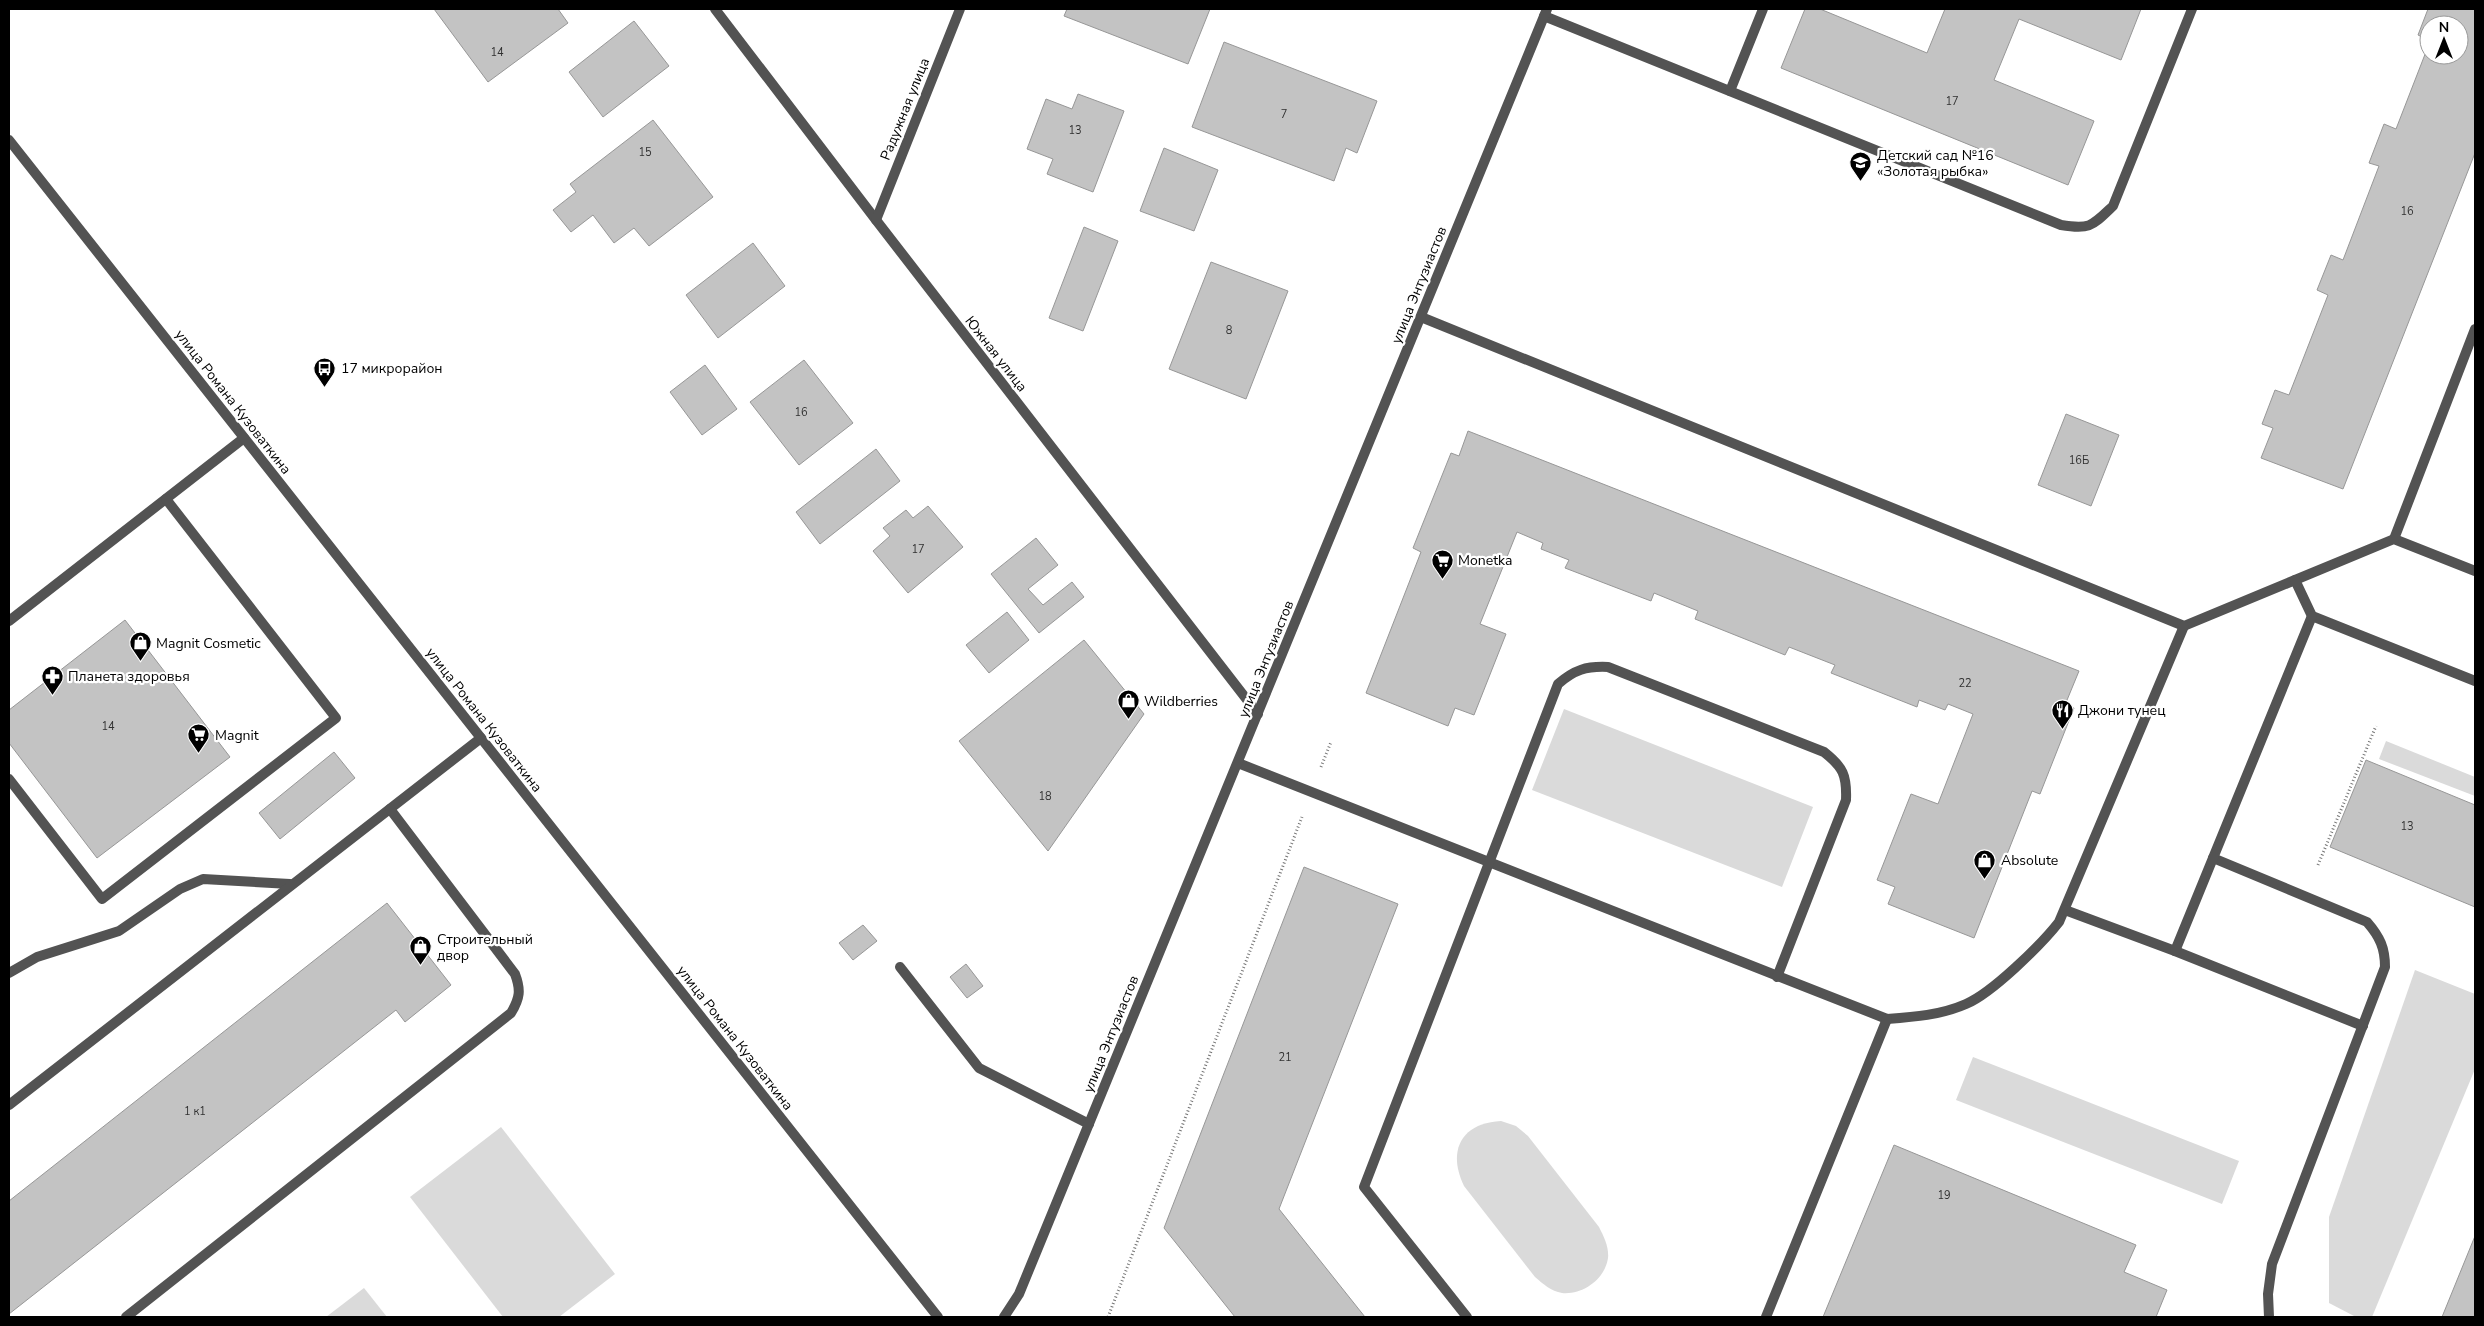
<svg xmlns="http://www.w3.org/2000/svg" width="2484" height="1326" font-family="'Nunito Sans',sans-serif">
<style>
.green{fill:#dadada}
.building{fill:#c3c3c3;stroke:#979797}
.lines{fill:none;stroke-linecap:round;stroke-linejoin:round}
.path{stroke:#757575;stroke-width:3;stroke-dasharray:1 2.5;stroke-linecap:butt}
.lane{stroke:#535353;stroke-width:10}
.street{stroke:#535353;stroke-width:10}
.labels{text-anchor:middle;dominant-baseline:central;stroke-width:4.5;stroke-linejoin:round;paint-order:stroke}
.number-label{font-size:11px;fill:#313131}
.street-label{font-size:14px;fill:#000;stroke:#fff}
.poi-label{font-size:14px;fill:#000;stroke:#fff;text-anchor:start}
</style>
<rect width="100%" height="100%" fill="#fff"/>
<g class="green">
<polygon points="1564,709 1813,807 1782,887 1532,790"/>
<polygon points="2386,741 2475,777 2475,796 2379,759"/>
<polygon points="2415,970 2475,994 2475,1069 2372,1317 2356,1317 2329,1303 2329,1217"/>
<polygon points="1973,1057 2239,1161 2222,1204 1956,1100"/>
<path d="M1501 1121 1516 1126 1528 1136 1599 1227C1604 1237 1609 1247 1608 1258 1605 1279 1583 1295 1562 1293 1551 1291 1543 1284 1535 1277L1464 1186C1447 1151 1461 1123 1501 1121Z"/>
<polygon points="501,1127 615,1274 559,1317 503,1317 410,1197"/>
<polygon points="364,1288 387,1317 326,1317"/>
</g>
<g class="building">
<polygon points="434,9 558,9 568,23 488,82"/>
<polygon points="1067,9 1210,9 1188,64 1064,16"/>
<polygon points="1805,9 1820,9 1927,53 1945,9 2141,9 2121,60 2019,19 1994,80 2094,121 2068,185 1781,68"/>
<polygon points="2428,9 2475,9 2475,153 2343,489 2261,458 2273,428 2262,424 2275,390 2289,395 2328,295 2317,290 2331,255 2343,260 2379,166 2369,163 2384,124 2396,129 2429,44 2429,55 2459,55 2459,25 2429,25 2429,40 2418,35"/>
<polygon points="634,21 669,66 603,117 569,72"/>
<polygon points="1224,42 1377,101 1357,153 1346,148 1334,181 1192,127"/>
<polygon points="1078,94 1124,111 1093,192 1047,174 1053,159 1027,149 1046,99 1072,109"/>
<polygon points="653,120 713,197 649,246 634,228 614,243 593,215 571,232 553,210 576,192 570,184"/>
<polygon points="1164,148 1218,170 1194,231 1140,211"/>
<polygon points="1084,227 1118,241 1083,331 1049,318"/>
<polygon points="753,243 785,286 718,338 686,295"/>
<polygon points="1211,262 1288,291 1246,399 1169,369"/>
<polygon points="804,360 853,423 799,465 750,402"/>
<polygon points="705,365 737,409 702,435 670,392"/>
<polygon points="2066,414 2119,435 2091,506 2038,485"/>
<polygon points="1468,431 2079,671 2065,705 2074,708 2040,794 2032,791 1974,938 1888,904 1895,887 1877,880 1911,794 1938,804 1973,714 1948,704 1945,710 1919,700 1917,707 1831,673 1835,665 1789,647 1785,655 1695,619 1698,611 1654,593 1651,601 1565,568 1569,560 1541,549 1543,543 1517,532 1480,624 1506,634 1474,715 1455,708 1448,726 1366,693 1421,552 1413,548 1451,453 1459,456"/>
<polygon points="876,449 900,481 820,544 796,512"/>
<polygon points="928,506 963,547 908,593 873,551 890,536 883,528 906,510 913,518"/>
<polygon points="1036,538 1058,565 1028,589 1043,605 1072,582 1084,597 1039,633 991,574"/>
<polygon points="1007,612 1029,640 989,673 966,645"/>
<polygon points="125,620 230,757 97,858 9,743 9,710"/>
<polygon points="1084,640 1144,714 1048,851 959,741"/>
<polygon points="334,752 355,778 280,839 259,813"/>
<polygon points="2366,760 2475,805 2475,907 2330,847"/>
<polygon points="1304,867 1398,904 1279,1209 1365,1317 1235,1317 1164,1228"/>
<polygon points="387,903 451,985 405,1022 396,1010 9,1314 9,1201"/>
<polygon points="863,925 877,941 853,960 839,943"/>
<polygon points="966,964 983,986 967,998 950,977"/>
<polygon points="1894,1145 2136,1245 2124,1272 2167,1290 2156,1317 1823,1317"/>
<polygon points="2475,1236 2475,1317 2442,1317"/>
</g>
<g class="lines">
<g class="path">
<polyline points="1321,767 1331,742"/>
<polyline points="2318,865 2376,726"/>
<polyline points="1108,1317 1302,817"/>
</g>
<g class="lane">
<path d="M1544 16 2061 225C2090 230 2092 226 2113 206L2192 9"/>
<polyline points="1730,91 1763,9"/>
<polyline points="1421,317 2184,626 2394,539 2475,571"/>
<polyline points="2295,580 2312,616 2475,681"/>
<polyline points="9,621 244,438"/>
<path d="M1238 763 1887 1019C1914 1017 1941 1015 1966 1004 1992 993 2041 945 2059 922L2184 626"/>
<polyline points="9,779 102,899 336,718 166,499"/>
<path d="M2213 858 2367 922C2380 937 2385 948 2385 967L2272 1264 2268 1294 2269 1317"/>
<polyline points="2065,910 2175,951 2363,1026"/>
<polyline points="2175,951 2312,616"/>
<polyline points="900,967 979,1068 1089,1124"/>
<polyline points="9,973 37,957 119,931 180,889 203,879 290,884"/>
<polyline points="9,1105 481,738"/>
<path d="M126 1317 511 1013C520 998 521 990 515 974L390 809"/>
<path d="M1467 1317 1364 1187 1558 684C1574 670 1586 666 1608 667L1824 752C1843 767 1847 775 1846 800L1777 977"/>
<polyline points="1766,1317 1887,1019"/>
</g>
<g class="street">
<polyline points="715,9 876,220 1258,714"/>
<polyline points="9,140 938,1317"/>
<polyline points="876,220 960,9"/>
<polyline points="2394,539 2475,329"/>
<polyline points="1004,1317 1019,1294 1547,9"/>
</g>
</g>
<defs>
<symbol id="school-pin" viewBox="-11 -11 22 30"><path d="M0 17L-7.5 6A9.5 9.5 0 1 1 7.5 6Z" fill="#000" stroke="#fff"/><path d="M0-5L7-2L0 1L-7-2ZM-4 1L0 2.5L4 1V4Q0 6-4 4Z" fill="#fff"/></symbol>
<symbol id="bus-pin" viewBox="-11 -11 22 30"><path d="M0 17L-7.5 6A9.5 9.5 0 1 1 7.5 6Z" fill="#000" stroke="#fff"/><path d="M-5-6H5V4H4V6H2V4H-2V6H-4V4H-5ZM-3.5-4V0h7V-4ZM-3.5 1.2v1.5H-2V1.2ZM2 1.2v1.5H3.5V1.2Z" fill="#fff"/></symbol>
<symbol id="supermarket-pin" viewBox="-11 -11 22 30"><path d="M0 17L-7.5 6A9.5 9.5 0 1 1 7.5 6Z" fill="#000" stroke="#fff"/><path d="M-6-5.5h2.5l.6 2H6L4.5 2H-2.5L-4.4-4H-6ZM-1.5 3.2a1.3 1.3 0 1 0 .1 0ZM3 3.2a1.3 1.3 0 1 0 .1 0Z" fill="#fff"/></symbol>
<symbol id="shop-pin" viewBox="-11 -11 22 30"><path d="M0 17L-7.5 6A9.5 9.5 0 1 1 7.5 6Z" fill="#000" stroke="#fff"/><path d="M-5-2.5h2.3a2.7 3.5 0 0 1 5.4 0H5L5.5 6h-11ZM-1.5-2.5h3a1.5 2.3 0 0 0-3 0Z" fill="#fff"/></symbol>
<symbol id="pharmacy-pin" viewBox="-11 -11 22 30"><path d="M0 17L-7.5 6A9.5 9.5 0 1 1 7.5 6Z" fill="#000" stroke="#fff"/><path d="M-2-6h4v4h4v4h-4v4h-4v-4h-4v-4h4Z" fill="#fff"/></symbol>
<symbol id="restaurant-pin" viewBox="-11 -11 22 30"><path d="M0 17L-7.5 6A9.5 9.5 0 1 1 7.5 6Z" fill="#000" stroke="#fff"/><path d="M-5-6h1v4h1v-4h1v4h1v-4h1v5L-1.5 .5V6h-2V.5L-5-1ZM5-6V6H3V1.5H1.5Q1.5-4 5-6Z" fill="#fff"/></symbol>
</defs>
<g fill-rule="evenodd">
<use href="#school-pin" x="1848" y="150" width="25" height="34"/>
<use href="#bus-pin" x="312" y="356" width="25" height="34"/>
<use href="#supermarket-pin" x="1430" y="548" width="25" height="34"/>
<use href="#shop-pin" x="128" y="630" width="25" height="34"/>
<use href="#pharmacy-pin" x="40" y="664" width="25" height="34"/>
<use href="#shop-pin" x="1116" y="688" width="25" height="34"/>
<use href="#restaurant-pin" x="2050" y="698" width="25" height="34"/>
<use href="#supermarket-pin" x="186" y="722" width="25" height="34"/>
<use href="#shop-pin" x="1972" y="848" width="25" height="34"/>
<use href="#shop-pin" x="408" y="934" width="25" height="34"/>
</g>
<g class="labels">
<g class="number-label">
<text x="497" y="52">14</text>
<text x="1952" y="101">17</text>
<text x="1284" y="114">7</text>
<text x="1075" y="130">13</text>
<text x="645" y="152">15</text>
<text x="2407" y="211">16</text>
<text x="1229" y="330">8</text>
<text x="801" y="412">16</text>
<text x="2079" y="460">16Б</text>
<text x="918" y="549">17</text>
<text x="1965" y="683">22</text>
<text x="108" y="726">14</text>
<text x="1045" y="796">18</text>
<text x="2407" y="826">13</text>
<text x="1285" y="1057">21</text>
<text x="195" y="1111">1 к1</text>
<text x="1944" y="1195">19</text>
</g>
<g class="street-label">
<text transform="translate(905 109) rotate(-68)">Радужная улица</text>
<text transform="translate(1419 285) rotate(-68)">улица Энтузиастов</text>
<text transform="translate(996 354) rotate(52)">Южная улица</text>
<text transform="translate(233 402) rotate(52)">улица Романа Кузоваткина</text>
<text transform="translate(1266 659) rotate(-68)">улица Энтузиастов</text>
<text transform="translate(484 720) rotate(52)">улица Романа Кузоваткина</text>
<text transform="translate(1111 1034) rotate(-68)">улица Энтузиастов</text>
<text transform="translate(735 1038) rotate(52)">улица Романа Кузоваткина</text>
</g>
<g class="poi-label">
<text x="1877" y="155">Детский сад №16<tspan x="1877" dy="16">«Золотая рыбка»</tspan></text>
<text x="341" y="368">17 микрорайон</text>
<text x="1458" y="560">Monetka</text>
<text x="156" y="643">Magnit Cosmetic</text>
<text x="68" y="676">Планета здоровья</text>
<text x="1144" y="701">Wildberries</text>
<text x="2078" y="710">Джони тунец</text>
<text x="215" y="735">Magnit</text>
<text x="2001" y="860">Absolute</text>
<text x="437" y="939">Строительный<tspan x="437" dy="16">двор</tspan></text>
</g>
</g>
<rect width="2484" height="1326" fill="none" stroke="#000000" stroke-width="20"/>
<g transform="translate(2444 40)"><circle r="24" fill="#ffffff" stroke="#999999"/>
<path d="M0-4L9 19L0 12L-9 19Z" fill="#000000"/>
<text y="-8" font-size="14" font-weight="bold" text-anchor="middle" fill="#000000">N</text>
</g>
</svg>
